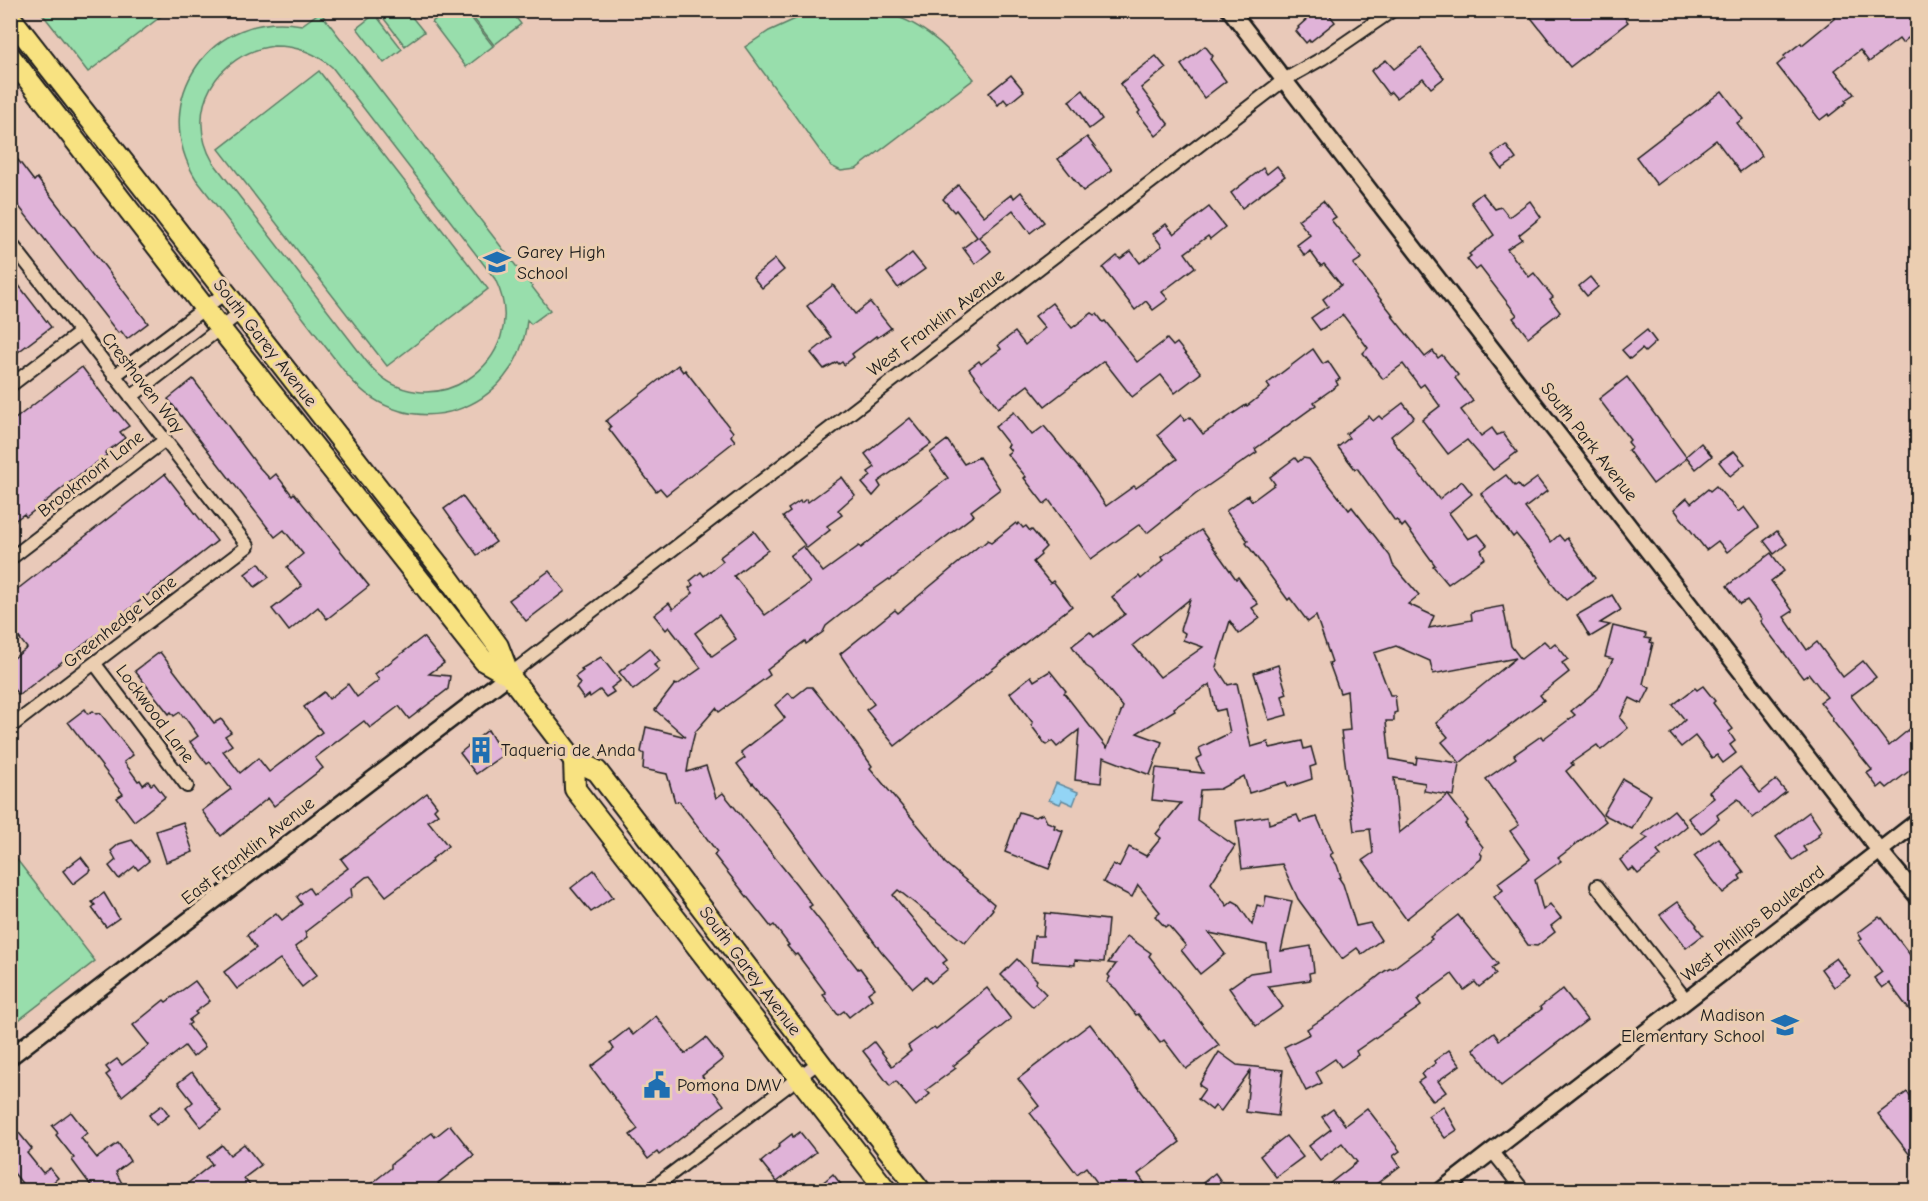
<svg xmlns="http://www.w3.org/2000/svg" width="1928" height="1201" font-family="'Comic Neue',sans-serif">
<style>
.green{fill:#98deac;stroke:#5a7d64;stroke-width:1.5;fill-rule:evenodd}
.water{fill:#93d4f5;stroke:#638a9e;stroke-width:1.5}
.building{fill:#e0b3d8;stroke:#1c1c1c;stroke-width:1.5;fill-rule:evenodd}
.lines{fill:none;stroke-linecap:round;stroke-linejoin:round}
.minor-casing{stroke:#1c1c1c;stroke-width:16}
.tertiary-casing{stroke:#1c1c1c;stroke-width:20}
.primary-casing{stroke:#1c1c1c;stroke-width:24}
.minor{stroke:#ebceb1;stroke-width:12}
.tertiary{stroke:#ebceb1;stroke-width:15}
.primary{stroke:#f8e281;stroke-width:20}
.labels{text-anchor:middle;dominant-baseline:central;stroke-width:6;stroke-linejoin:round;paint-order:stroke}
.poi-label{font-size:18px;fill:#1c1c1c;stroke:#ebceb1;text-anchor:start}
.street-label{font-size:18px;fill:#1c1c1c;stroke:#ebceb1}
</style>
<rect width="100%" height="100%" fill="#e9c9b9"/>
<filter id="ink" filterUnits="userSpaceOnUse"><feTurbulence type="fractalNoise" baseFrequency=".0167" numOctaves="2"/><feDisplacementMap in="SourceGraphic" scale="12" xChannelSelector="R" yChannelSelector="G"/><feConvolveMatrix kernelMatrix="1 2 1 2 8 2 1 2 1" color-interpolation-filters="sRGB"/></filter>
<g filter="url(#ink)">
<g class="green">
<polygon points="448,10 466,11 493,46 466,67 432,22"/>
<path d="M869 10C915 15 947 45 974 79L856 169 841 171 831 166 745 47 769 31 813 11Z"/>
<polygon points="40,11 168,11 88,72"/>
<polygon points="378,11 407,11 424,32 405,46"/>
<polygon points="468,11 511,11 521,24 494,45"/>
<path d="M320 12 550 310 531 324 527 320C518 412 409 449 348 376L196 179C147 100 212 8 302 25ZM274 46C296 46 315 52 332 67L495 279C537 362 424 435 367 362L213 162C183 110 217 53 274 46Z"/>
<polygon points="375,14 402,49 384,63 357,28"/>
<polygon points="319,71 488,289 387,366 219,149"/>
<polygon points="11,852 95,961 11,1026"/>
</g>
<polygon class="water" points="1056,783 1078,792 1073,805 1062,800 1060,804 1049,800"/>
<g class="building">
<polygon points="1317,10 1326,10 1335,22 1310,42 1309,40 1306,43 1296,31 1299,28 1298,27"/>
<polygon points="1525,10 1619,10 1628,22 1570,67"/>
<polygon points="1828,10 1913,10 1917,17 1917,24 1910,30 1913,34 1902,43 1899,39 1869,62 1860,50 1835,70 1854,94 1845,100 1847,102 1829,116 1828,114 1820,120 1777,65 1785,58 1784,56 1801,43 1802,45 1835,18"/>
<polygon points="1205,46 1213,56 1210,59 1226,81 1204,98 1181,65"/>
<polygon points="1421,48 1444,78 1431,88 1423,78 1396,98 1391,92 1388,94 1371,71 1386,60 1394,69"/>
<polygon points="1156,56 1166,68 1141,88 1169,125 1156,136 1138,113 1140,111 1120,84"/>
<polygon points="1011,75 1024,91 1008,104 1004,99 998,105 989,93"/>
<polygon points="1083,90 1102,119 1089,129 1069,101"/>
<polygon points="1722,91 1743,119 1737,123 1762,156 1740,172 1716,140 1657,185 1636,157"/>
<polygon points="1087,137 1112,170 1083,191 1058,159"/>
<polygon points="1506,145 1516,159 1502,169 1492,155"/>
<polygon points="18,160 34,181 37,178 148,323 127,339 121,331 118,333 10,195 10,166"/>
<polygon points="1277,166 1285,176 1242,208 1231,193 1263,168 1267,174"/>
<polygon points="958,185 984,216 1012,194 1014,198 1021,192 1044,222 1030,233 1013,210 979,237 991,251 975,264 963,248 977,237 956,210 954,212 943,199"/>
<polygon points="1482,193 1495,209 1501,207 1509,217 1530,201 1541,217 1519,235 1522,239 1507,249 1529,277 1534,273 1553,297 1550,299 1560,312 1528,337 1513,318 1517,315 1480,267 1476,270 1467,259 1471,256 1469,254 1494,235 1471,202"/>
<polygon points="1323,201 1336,217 1331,220 1362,258 1353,264 1382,301 1394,316 1392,316 1425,357 1433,351 1438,358 1442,355 1458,375 1455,378 1473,401 1461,410 1481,436 1492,428 1497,435 1503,433 1517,452 1493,470 1467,440 1448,454 1422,420 1440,406 1424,384 1420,387 1403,364 1383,379 1363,353 1368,348 1343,315 1320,330 1311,318 1328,306 1323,299 1341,285 1324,264 1321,266 1310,251 1305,256 1297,245 1310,235 1298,220"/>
<polygon points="1209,207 1225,227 1210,239 1208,236 1185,253 1195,267 1162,292 1168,299 1153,310 1146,301 1135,310 1103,268 1117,256 1120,259 1131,251 1140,263 1162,246 1153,234 1166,224 1174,234"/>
<polygon points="912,253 925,269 898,288 887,273"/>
<polygon points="775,259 784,270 762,288 753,277"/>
<polygon points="10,274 51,327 10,358"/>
<polygon points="1590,277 1598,287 1587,296 1579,286"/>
<polygon points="833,285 855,314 870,302 891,328 877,338 876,336 852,354 854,357 844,365 842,362 839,364 837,362 824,369 811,353 831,337 807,306"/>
<polygon points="1052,303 1072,328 1092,313 1095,315 1097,314 1103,322 1105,321 1137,362 1167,339 1173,346 1177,343 1201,373 1175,393 1161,375 1132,397 1104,361 1045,406 1028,385 998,408 969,369 979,361 981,364 1001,349 998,345 1015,332 1025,345 1045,328 1035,316"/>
<polygon points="1647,330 1656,342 1645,352 1642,349 1630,359 1622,350"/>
<polygon points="1313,349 1323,364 1328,361 1340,379 1336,381 1338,385 1314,402 1316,405 1255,449 1257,452 1196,494 1147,533 1140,524 1091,559 1049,500 1044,504 1024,478 1026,477 1007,454 1011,451 1007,446 1009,445 995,427 1014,412 1032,435 1044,426 1084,474 1106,506 1134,486 1136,488 1177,459 1158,435 1181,415 1185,421 1190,417 1203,434 1246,405 1247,406 1270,388 1267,384"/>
<polygon points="678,365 683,372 685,370 733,432 731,436 735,441 666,495 660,488 656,491 609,429 611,427 606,421"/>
<polygon points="82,367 115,411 116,410 129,426 120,432 125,438 105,453 107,455 84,472 84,471 26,517 24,514 10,524 10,423"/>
<polygon points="1627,377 1687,458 1653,484 1628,450 1632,447 1628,442 1630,440 1599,399"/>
<polygon points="193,379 258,466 270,479 276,474 292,495 294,493 369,586 327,619 318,607 289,631 272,609 302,586 287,567 303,554 284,530 275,537 168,399"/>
<polygon points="1403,403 1414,417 1391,436 1394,440 1393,441 1439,499 1462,481 1472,494 1449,513 1468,539 1478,534 1487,545 1481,550 1485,558 1448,584 1433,566 1435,565 1405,524 1402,527 1397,520 1395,521 1357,468 1355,469 1338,447 1349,438 1346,434 1369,416 1373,421 1379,416 1382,419"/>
<polygon points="910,418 931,444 878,482 881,487 873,496 862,483 871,476 868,472 875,467 865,454"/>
<path d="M947 440 964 464 979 457 1000 489 971 511 974 515 890 580 889 579 855 603 826 626 823 632 806 644 805 641 767 670 770 675 719 712 716 708 695 732 691 748 687 772 706 766 716 798 723 793 797 885 812 905 809 907 858 969 860 968 875 988 868 993 872 999 849 1017 844 1011 838 1015 823 995 826 993 797 954 795 955 787 946 789 945 774 925 771 927 725 869 714 855 717 852 679 801 675 802 667 774 643 769 644 754 641 752 646 727 686 737 655 710 675 684 677 685 701 668 669 627 666 630 654 615 669 603 673 609 693 593 689 588 693 585 690 581 701 572 704 576 723 561 720 557 754 531 768 550 734 576 765 615 810 583 790 556 803 546 823 572 859 546 861 548 898 518 897 517 948 478 930 453ZM719 615 736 639 712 656 695 633Z"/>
<polygon points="1701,443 1712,456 1696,469 1686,456"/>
<polygon points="1734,451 1745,464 1730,476 1719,462"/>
<polygon points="1295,458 1298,462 1303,458 1309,459 1349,510 1352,507 1377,539 1390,556 1393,565 1419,595 1408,604 1434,616 1429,628 1472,620 1471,612 1503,606 1511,646 1521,659 1544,641 1550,647 1555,643 1568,659 1562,663 1569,672 1540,695 1544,700 1489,741 1488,740 1460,763 1442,742 1448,737 1436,723 1516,658 1433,674 1430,661 1396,646 1374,653 1390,695 1395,695 1397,712 1394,713 1394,721 1386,721 1390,759 1416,764 1417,757 1459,763 1454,796 1424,791 1425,783 1394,778 1399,833 1448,795 1468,821 1465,824 1483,847 1480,853 1482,855 1481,859 1406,919 1363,860 1373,853 1370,829 1354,831 1341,731 1350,730 1347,691 1340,693 1329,663 1332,662 1316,616 1308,622 1290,598 1288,600 1246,543 1248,541 1226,511 1248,495 1252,501 1275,484 1270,477"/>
<polygon points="165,474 217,541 19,695 10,685 10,661 27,648 10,626 10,595"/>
<polygon points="1506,475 1515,486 1518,484 1522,489 1537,478 1547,491 1525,508 1551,542 1559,535 1564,541 1567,538 1595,578 1566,600 1556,589 1550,581 1551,580 1534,556 1516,534 1513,537 1481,494"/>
<polygon points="842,477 855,495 838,510 842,515 827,526 830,530 807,548 783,517 790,512 788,509 800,501 801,503 806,499 808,502"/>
<polygon points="1716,486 1738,512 1744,507 1759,527 1727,552 1718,541 1706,550 1674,509 1687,498 1691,503 1708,489 1710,491"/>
<polygon points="462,496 496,542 477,555 444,509"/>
<polygon points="1016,523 1017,525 1019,523 1023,528 1026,526 1030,531 1032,530 1046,547 1040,553 1041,555 1033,562 1050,583 1053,581 1072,606 895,746 866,710 874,704 840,654 895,610 898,613 980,545 981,546 988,540 991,543"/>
<path d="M1201 530 1236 579 1238 577 1258 604 1252 608 1260 618 1239 634 1230 621 1216 667 1228 685 1237 683 1251 747 1268 742 1270 748 1302 741 1304 749 1311 747 1316 765 1310 767 1312 779 1288 787 1286 782 1249 793 1244 776 1220 789 1200 790 1197 820 1235 846 1211 883 1227 906 1233 901 1237 903 1252 925 1257 905 1264 907 1266 896 1292 901 1281 951 1311 946 1314 972 1309 973 1310 980 1268 986 1283 1007 1256 1026 1229 988 1250 973 1270 970 1267 945 1209 933 1225 954 1200 974 1181 950 1186 946 1168 925 1165 927 1155 916 1160 912 1138 885 1132 897 1103 882 1113 864 1119 867 1129 847 1146 856 1161 838 1156 834 1181 803 1152 800 1156 768 1203 773 1196 759 1202 756 1199 748 1230 733 1225 709 1216 711 1210 684 1174 708 1175 710 1137 733 1162 742 1150 775 1103 757 1101 783 1075 780 1079 730 1057 747 1052 741 1046 745 1031 725 1033 723 1010 693 1031 676 1034 681 1050 671 1066 691 1064 693 1107 748 1123 707 1092 670 1086 666 1072 646 1090 632 1094 637 1125 614 1112 597 1139 576 1141 579 1164 560 1161 557ZM1190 599 1180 630 1185 633 1183 640 1203 647 1160 677 1133 645Z"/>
<polygon points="1777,531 1787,544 1774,554 1764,541"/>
<polygon points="1771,553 1784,571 1771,581 1793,611 1784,617 1807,650 1817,642 1843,677 1863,661 1876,677 1851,696 1889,746 1917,723 1917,765 1887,788 1883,784 1878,788 1867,773 1872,770 1832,720 1833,719 1820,702 1827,697 1809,674 1803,678 1760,621 1762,619 1747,600 1740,604 1727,586"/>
<polygon points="259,563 269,577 255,587 245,574"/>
<polygon points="549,571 565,591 526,621 509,600"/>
<polygon points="1612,595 1621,610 1600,623 1610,625 1590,637 1577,615"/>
<polygon points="1613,626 1646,634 1645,638 1651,639 1650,642 1653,643 1643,684 1650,688 1642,704 1630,698 1620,718 1628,728 1601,750 1597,745 1571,763 1573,765 1566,771 1606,821 1558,858 1561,861 1535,880 1543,910 1550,904 1561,918 1551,926 1555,932 1537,946 1528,945 1494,897 1503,890 1498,883 1530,859 1510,831 1519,825 1486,779 1516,758 1514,755 1541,736 1543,739 1575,715 1571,711 1598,689 1613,659 1605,657"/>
<polygon points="423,637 444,663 429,674 450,676 448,689 409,719 399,706 370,728 364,721 315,758 323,768 274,806 268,798 221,836 202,811 231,789 210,762 207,764 190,742 198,736 184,716 183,717 180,712 174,716 171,712 169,714 135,671 160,652 214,723 221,719 231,732 225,736 232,745 223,751 240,773 258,758 269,772 322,732 304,707 324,692 329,699 348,684 357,697 379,680 375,674"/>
<polygon points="650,648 660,661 654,665 659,670 633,690 619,672"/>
<polygon points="601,657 620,681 611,688 614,692 606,697 600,690 590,697 589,695 584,699 576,688 580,684 575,677 583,671 581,669"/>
<polygon points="1278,665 1287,694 1282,696 1287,715 1269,720 1254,673"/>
<polygon points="1703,686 1715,701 1713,703 1733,729 1729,732 1735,741 1730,745 1736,753 1723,763 1717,755 1712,758 1695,736 1681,747 1670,734 1685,720 1673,705 1695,688 1697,690"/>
<polygon points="807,687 812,687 845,728 872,766 870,768 927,836 945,863 994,904 992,908 993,909 965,943 898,890 893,895 947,960 943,963 948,969 931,983 926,977 913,988 881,951 773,806 753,783 752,784 737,764 745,758 741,752 785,718 775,705 789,693 793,698"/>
<polygon points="85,709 88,714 93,711 96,714 100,713 133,755 124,762 138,781 140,780 143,785 148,781 151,785 154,783 165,797 134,821 117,798 123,794 68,722"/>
<polygon points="488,730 503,755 476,774 460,753"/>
<polygon points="1740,767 1760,793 1776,780 1786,792 1753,818 1738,799 1717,815 1719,819 1701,834 1688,818 1714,798 1709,792"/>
<polygon points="1623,779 1651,795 1632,829 1603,814"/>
<polygon points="427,793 437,806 434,809 438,814 428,821 448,846 432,859 433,861 386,896 370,876 366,877 351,889 352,896 305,932 307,938 295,947 317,975 302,987 280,959 237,989 224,972 256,948 247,935 276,913 282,920 302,904 297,897 300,894 309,888 313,894 348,868 341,859"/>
<polygon points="1674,810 1687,826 1657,851 1661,856 1638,874 1633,868 1628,871 1620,860 1648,838 1642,835"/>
<polygon points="1019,812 1035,817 1043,814 1047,822 1055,825 1054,828 1063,831 1049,869 1005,852"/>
<polygon points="1809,812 1822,831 1818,834 1819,836 1803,847 1806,851 1793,860 1776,837"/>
<polygon points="1297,815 1300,822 1317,817 1333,853 1330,855 1337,865 1341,877 1339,878 1343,884 1356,926 1370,923 1381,940 1362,954 1357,948 1342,959 1298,899 1282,864 1242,869 1236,821 1268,816 1269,824"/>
<polygon points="183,822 193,852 166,862 156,831"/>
<polygon points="1718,838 1744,872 1739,876 1741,879 1723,893 1694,856"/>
<polygon points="132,840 149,861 138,870 135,866 119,879 109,866 116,860 111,851 119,844"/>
<polygon points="81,857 91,870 73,884 63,871"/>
<polygon points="594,870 613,897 591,912 571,888"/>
<polygon points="104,893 119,918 106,927 92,908 95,905 92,902"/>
<polygon points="1678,902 1697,925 1696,926 1703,935 1686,948 1660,915"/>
<polygon points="1045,913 1108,920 1104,962 1075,960 1075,965 1031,962 1034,936 1043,936"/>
<polygon points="1458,915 1498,964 1492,968 1496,974 1479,987 1475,982 1464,990 1452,974 1417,1000 1421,1006 1356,1051 1358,1055 1341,1067 1335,1059 1316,1072 1322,1083 1306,1091 1284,1047 1310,1034 1307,1029 1337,1009 1385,971 1391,968 1392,969 1432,939 1430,937"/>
<polygon points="1879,917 1881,919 1882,918 1917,964 1917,1020 1889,983 1882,988 1874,978 1882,972 1859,941 1862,939 1858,933"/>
<polygon points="1127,936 1151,953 1149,956 1219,1045 1186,1069 1164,1040 1160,1043 1138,1014 1136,1015 1116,989 1107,982 1110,977 1108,975 1116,964 1108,963"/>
<polygon points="1836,958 1850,976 1834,987 1821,969"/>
<polygon points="1017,959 1037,980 1035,983 1046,994 1033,1007 1001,975"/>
<polygon points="195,981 210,1001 195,1012 197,1014 189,1020 191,1023 188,1025 205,1047 193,1057 185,1046 122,1096 106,1075 110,1072 106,1067 117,1059 122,1065 149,1045 133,1025 164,1000 166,1002"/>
<polygon points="987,988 1011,1019 953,1066 956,1068 926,1090 930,1094 916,1106 896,1081 890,1086 863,1051 874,1042 892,1066 911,1051 908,1046 934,1027 936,1029"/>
<polygon points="1563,989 1587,1020 1501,1086 1473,1049 1494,1033 1499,1040 1542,1009 1540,1007"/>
<polygon points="656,1016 685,1054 706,1038 723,1059 702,1076 724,1105 659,1155 657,1152 648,1159 630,1135 638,1129 591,1067 614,1049 610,1043 628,1029 633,1035"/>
<polygon points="1090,1024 1180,1142 1138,1174 1150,1191 1103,1191 1086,1167 1077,1174 1030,1113 1039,1106 1018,1079"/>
<polygon points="1449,1050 1460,1065 1438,1081 1446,1092 1433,1101 1418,1082 1424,1078 1421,1074 1436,1063 1434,1061"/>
<polygon points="1219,1052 1237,1065 1283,1070 1278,1116 1246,1112 1250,1071 1221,1111 1215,1106 1212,1110 1198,1099 1205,1089 1199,1085"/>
<polygon points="192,1072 221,1111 201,1127 186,1108 193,1102 178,1083"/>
<polygon points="1907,1092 1917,1106 1917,1164 1878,1114"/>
<polygon points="162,1105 169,1115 156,1125 149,1115"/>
<polygon points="1443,1106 1457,1130 1445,1138 1428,1116"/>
<polygon points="1367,1108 1400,1151 1393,1156 1400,1166 1367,1191 1320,1191 1357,1162 1342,1143 1320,1160 1309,1146 1331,1129 1322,1117 1333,1109 1345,1125"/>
<polygon points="71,1112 87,1133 81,1138 97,1158 118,1143 125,1153 130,1161 116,1172 126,1191 95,1191 72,1160 74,1158 56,1135 58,1133 52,1126"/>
<polygon points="10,1122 32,1149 27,1153 43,1173 50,1168 58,1178 43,1191 28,1191 10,1168"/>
<polygon points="450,1125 474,1155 438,1183 444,1191 362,1191 391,1168 391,1164 425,1138 432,1133 435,1137"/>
<polygon points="800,1132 816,1152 777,1182 761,1162 780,1146 779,1144 792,1134 793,1137"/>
<polygon points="1286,1136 1303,1157 1276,1177 1260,1156"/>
<polygon points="244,1144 261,1165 244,1178 254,1191 178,1191 212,1164 207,1157 222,1145 230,1155"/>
<polygon points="1215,1173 1228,1191 1193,1191"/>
<polygon points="833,1174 846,1191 813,1191"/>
</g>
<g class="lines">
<defs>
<g id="minor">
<polyline points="10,242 248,546 13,725 10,723"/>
<polyline points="114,376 225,293"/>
<polyline points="10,386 81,332"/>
<polyline points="131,397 241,312"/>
<polyline points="10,559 165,440"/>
<polyline points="95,664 187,786"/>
<polyline points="509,675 1284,80 1323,58 1393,10"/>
<polyline points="1597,886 1687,1001"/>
<polyline points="1492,1151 1523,1190"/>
<polyline points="650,1190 819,1062"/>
</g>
<g id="tertiary">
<polyline points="1230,10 1879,850 1918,897"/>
<polyline points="10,1057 509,675"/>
<polyline points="1442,1190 1918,821"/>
</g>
<g id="primary">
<polyline points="10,17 447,576 498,646 509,675 574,760 597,771 838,1086 920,1190"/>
<polyline points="10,56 220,328 484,661 509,675"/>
<polyline points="574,760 575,789 886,1190"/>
</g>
</defs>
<use href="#minor" class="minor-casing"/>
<use href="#tertiary" class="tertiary-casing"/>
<use href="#primary" class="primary-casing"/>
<use href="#minor" class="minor"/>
<use href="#tertiary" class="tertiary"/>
<use href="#primary" class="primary"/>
</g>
</g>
<defs>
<symbol id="school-bare" viewBox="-9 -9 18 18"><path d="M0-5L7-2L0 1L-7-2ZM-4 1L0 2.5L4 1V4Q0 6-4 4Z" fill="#1f6fb2" stroke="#ebceb1" stroke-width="2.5" paint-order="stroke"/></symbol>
<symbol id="building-bare" viewBox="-9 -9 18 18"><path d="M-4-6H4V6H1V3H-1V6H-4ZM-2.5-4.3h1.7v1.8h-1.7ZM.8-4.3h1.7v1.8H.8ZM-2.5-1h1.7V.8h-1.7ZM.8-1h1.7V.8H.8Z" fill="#1f6fb2" stroke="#ebceb1" stroke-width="2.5" paint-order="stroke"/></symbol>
<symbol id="civic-bare" viewBox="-9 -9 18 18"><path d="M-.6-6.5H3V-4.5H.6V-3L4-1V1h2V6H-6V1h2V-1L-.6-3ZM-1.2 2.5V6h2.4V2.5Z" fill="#1f6fb2" stroke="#ebceb1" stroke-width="2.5" paint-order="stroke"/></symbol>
</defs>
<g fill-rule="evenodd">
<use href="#school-bare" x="478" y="243" width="38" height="38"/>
<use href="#building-bare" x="462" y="731" width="38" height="38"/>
<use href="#school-bare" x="1766" y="1006" width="38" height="38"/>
<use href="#civic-bare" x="638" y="1066" width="38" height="38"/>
</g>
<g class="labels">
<g class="poi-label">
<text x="517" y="252">Garey High<tspan x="517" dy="21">School</tspan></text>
<text x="501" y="750">Taqueria de Anda</text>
<text x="1765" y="1015" text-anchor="end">Madison<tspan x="1765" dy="21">Elementary School</tspan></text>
<text x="677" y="1085">Pomona DMV</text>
</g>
<g class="street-label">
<text transform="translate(936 323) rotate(-37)">West Franklin Avenue</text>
<text transform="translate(265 343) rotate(52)">South Garey Avenue</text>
<text transform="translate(143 383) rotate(52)">Cresthaven Way</text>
<text transform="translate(1589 442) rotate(52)">South Park Avenue</text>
<text transform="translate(91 474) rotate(-38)">Brookmont Lane</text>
<text transform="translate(120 622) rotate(-38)">Greenhedge Lane</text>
<text transform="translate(155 714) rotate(53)">Lockwood Lane</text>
<text transform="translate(248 851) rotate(-38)">East Franklin Avenue</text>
<text transform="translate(1753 924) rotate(-38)">West Phillips Boulevard</text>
<text transform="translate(750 971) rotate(53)">South Garey Avenue</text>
</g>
</g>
<rect width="1928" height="1201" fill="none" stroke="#ebceb1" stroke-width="36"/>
<rect x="18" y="18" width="1892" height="1165" fill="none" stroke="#1c1c1c" stroke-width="2" filter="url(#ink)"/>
</svg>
